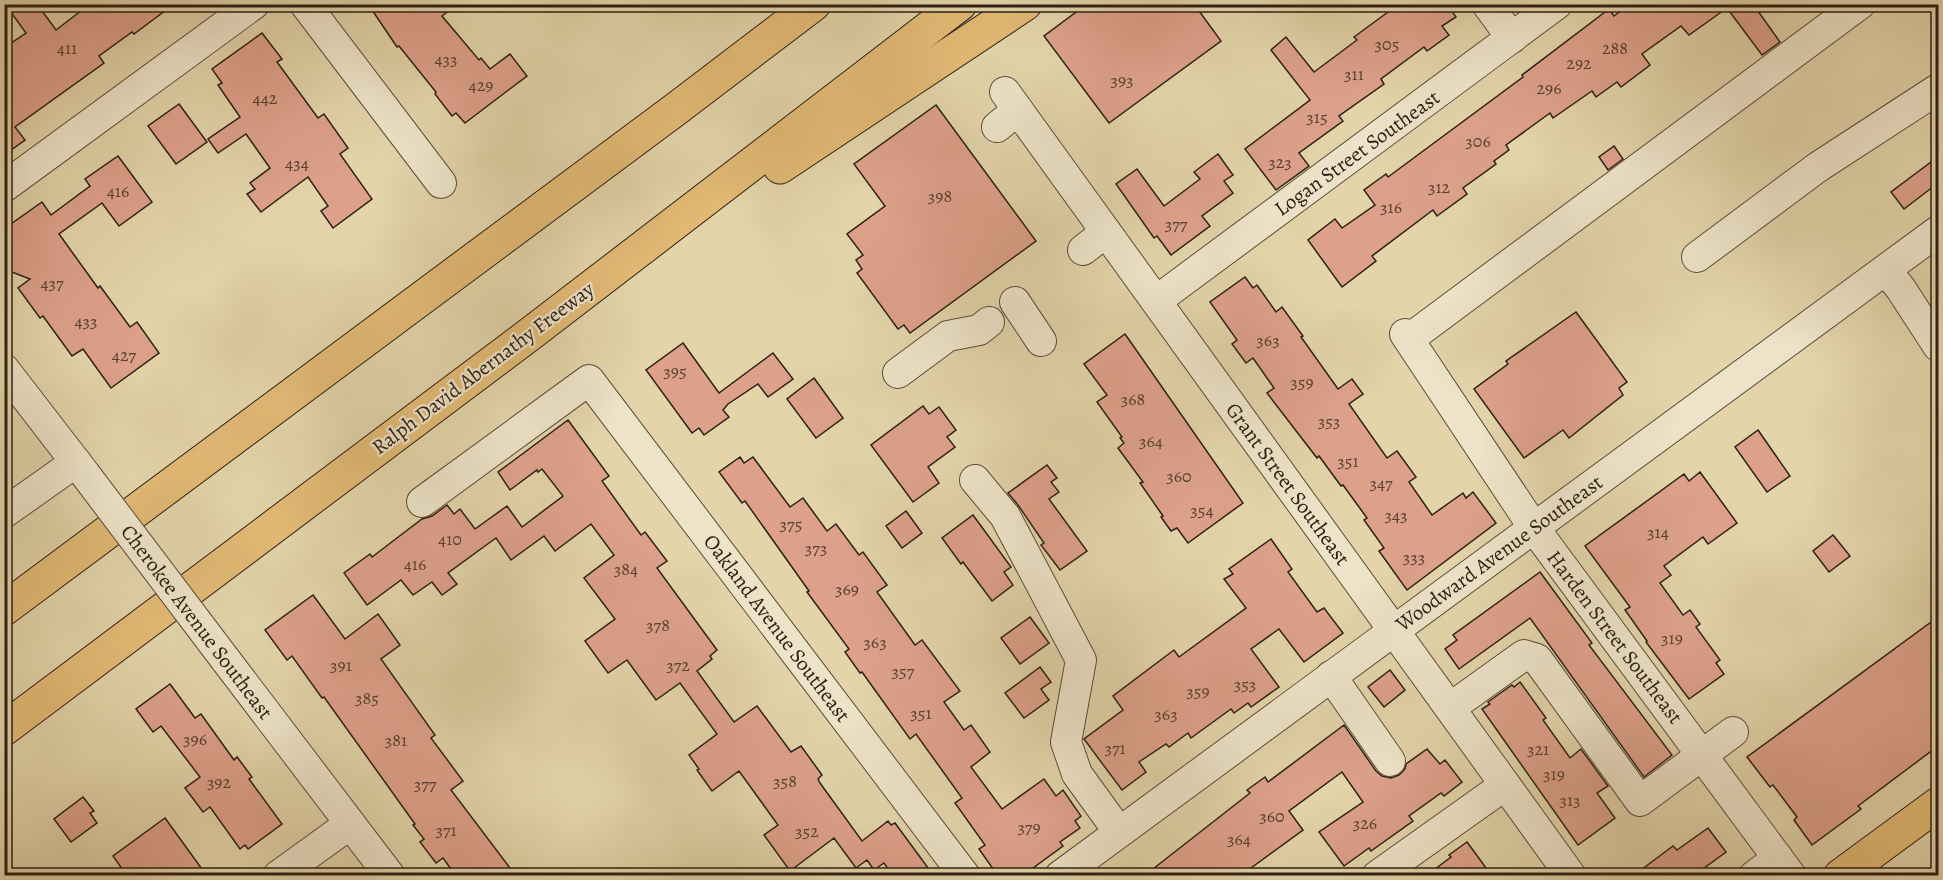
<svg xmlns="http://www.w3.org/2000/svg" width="1943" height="880" font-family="Alegreya,serif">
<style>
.building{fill:#dda18b;stroke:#2d2015;stroke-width:1.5}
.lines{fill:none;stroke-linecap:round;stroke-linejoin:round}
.minor-casing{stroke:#5a4d3a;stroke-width:32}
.major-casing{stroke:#2d2015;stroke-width:35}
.highway-casing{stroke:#2d2015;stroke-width:35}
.minor{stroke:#ede3c8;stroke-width:30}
.major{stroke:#e2ba75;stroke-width:33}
.highway{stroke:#e2ba75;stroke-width:33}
.minor-bridge-casing{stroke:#5a4d3a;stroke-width:32;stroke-linecap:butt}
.minor-bridge{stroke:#ede3c8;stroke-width:30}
.labels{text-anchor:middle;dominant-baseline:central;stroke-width:4.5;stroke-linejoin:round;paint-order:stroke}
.number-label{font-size:18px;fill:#594032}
.street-label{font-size:21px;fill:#2d2015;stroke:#ede3c8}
</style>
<rect width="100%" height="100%" fill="#e3d4aa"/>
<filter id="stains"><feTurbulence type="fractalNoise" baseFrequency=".00333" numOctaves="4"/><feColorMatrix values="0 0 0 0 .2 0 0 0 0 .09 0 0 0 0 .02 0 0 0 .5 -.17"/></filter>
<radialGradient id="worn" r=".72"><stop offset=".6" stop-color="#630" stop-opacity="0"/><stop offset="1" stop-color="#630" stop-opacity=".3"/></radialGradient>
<g class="building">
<polygon points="5,4 37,4 56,30 90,4 174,4 134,34 132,32 99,56 104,63 15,127 25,140 4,155 4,48 26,33"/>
<polygon points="368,4 458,4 442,16 479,60 481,58 490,69 510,54 527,76 465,123 456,113 452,116 435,94 436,92 399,46 397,47"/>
<polygon points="1087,4 1194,4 1221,41 1109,123 1044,36"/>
<polygon points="1399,4 1447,4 1456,17 1442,26 1449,35 1427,51 1424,47 1381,79 1384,84 1339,116 1343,121 1299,153 1309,166 1276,190 1245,149 1310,100 1271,50 1286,37 1314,72 1357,40 1354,37"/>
<polygon points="1630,4 1753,4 1780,42 1762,55 1727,8 1689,35 1681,26 1642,54 1650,65 1621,87 1617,82 1596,97 1592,91 1553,118 1550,113 1506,145 1509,150 1494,161 1496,164 1463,188 1467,194 1437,216 1433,210 1372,256 1376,261 1342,287 1308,240 1335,219 1342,228 1375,205 1364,190 1386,174 1388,177 1523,77 1522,75 1609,9 1614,16"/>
<polygon points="262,33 282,59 277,62 318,118 324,114 348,148 340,154 372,199 333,228 321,211 328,206 308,177 261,212 247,194 255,189 250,183 270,168 246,134 218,153 208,139 240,117 218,85 222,83 212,69"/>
<polygon points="179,104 207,142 176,164 148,126"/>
<polygon points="936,105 1036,241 910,333 904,325 898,329 857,273 862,269 856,260 863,255 847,234 885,206 854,164"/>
<polygon points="1614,146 1623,159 1608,170 1599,157"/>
<polygon points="1218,154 1233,175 1224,181 1233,193 1202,216 1210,226 1171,255 1157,236 1154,238 1116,184 1137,169 1164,206 1200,179 1194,172"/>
<polygon points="118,156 152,202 119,226 102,203 59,234 98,288 100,286 130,327 137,322 159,353 111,388 83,349 72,356 43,316 40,318 18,288 30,279 4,269 4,229 42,202 51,215 90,186 85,179"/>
<polygon points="1931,162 1938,172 1938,183 1904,209 1891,192"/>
<polygon points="1245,277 1253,288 1257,285 1276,312 1282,307 1303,336 1301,337 1338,389 1352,379 1363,394 1349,404 1387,458 1397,451 1416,477 1409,482 1432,515 1463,493 1466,498 1473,492 1496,523 1407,590 1379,551 1384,548 1364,520 1367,518 1343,485 1341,486 1319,456 1317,458 1267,393 1274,388 1253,358 1246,363 1232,344 1237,340 1210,302"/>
<polygon points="1576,312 1627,382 1619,388 1623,395 1569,438 1563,430 1524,458 1474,389 1508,364 1506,361"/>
<polygon points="1125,334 1243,503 1188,543 1177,528 1171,531 1161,517 1163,516 1140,483 1143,482 1118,448 1124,443 1120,438 1122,437 1097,402 1107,395 1084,364"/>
<polygon points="683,343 719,393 773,353 793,379 768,397 758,384 728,404 723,410 729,417 704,435 699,428 692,433 646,370"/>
<polygon points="814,378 843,418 816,438 787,399"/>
<polygon points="923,406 929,414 939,407 956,430 947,437 955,447 928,467 939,483 913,502 871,445"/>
<polygon points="568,420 609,476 602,481 641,535 645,532 667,561 657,568 717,650 710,656 712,659 697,671 734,722 757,706 791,752 801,746 822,775 818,779 820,783 862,841 888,821 891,825 895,823 934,876 893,876 884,863 874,870 867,860 856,868 834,838 790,871 764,835 778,825 739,771 712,791 697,770 699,769 689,755 717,734 680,683 656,700 627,660 608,673 585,641 615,619 584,578 614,555 591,524 555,551 544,536 511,560 496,538 448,573 457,584 442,595 432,582 413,595 401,580 367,605 344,573 370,554 372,557 422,519 432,516 447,505 454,514 460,509 475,529 507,506 522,527 563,496 542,469 538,472 537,470 510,490 498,472"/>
<polygon points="1758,430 1790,476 1767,492 1735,447"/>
<polygon points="740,457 744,463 753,457 790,507 803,498 827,531 836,524 859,555 863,552 887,585 877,592 915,645 922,640 960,691 944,702 964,730 971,725 990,752 971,767 1002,809 1044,779 1056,796 1063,790 1081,816 1075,821 1080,828 1060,842 1063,846 1022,876 998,876 979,849 985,845 955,803 962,798 916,734 910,739 862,672 860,673 845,652 849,649 807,592 809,591 745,501 742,503 719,472"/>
<polygon points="1047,465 1057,478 1051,482 1059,492 1049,499 1087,551 1060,570 1041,545 1044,543 1018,505 1008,493"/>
<polygon points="1700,472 1737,523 1708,544 1703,537 1664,566 1671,575 1660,583 1683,615 1690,610 1700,624 1696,627 1720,660 1716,663 1724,674 1689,699 1646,642 1647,641 1625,610 1630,607 1585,546 1684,474 1689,481"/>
<polygon points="906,511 922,533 902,548 886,526"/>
<polygon points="973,515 1011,567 1004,572 1013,585 992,601 963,562 961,564 942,538"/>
<polygon points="1833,535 1850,556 1829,572 1813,551"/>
<polygon points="1271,539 1292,569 1288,572 1317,612 1324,608 1343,633 1304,662 1279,629 1251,649 1279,687 1251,707 1248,703 1234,713 1231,709 1191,738 1188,733 1169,747 1166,744 1139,762 1146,772 1122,790 1084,739 1123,710 1113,696 1174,650 1179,657 1246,608 1224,579 1233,574 1229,569"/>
<polygon points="1540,572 1592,643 1589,645 1672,755 1644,777 1530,618 1459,669 1445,649 1457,640 1453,635"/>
<polygon points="313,595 345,639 378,614 400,645 381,659 435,735 431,738 463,781 451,790 516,876 456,876 443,858 436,863 420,842 424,839 413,825 415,824 324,697 322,698 292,656 287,660 265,630"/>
<polygon points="1030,617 1049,643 1020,664 1001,638"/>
<polygon points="1938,617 1938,746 1858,806 1861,809 1812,845 1794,820 1797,817 1773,785 1770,787 1747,757"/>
<polygon points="1040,667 1051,682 1041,689 1049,700 1024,718 1005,693"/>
<polygon points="1390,670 1405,690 1384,707 1368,687"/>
<polygon points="1520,682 1546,718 1543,720 1570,758 1581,749 1608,786 1597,793 1615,818 1578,845 1482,709 1490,704 1488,702 1512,685 1514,687"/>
<polygon points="170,684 195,718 201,714 234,760 237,757 252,777 249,779 282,824 248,849 245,845 240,849 210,807 203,812 185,788 200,777 161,726 153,732 136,709"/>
<polygon points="1344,725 1376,771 1382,776 1391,778 1399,775 1405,769 1406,764 1427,749 1440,764 1445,760 1462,782 1444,796 1441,793 1409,816 1413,821 1371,851 1369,848 1344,866 1319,832 1363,802 1342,772 1289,811 1303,830 1240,876 1144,876 1250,793 1247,790 1265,777 1268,782"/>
<polygon points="83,797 94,811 90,813 97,823 71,842 54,819"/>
<polygon points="165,818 207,876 127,876 113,856"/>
<polygon points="1708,828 1726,852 1693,876 1633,876 1673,846 1677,850"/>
<polygon points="1467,842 1492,876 1426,876 1451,857 1449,855"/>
</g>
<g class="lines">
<defs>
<g id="minor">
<polyline points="305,4 441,183"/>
<polyline points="1487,4 1512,38"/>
<polyline points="1005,92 1571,876"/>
<polyline points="997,127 1018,110"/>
<polyline points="4,187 254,4"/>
<polyline points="1083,250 1106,232"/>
<polyline points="1697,257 1818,167 1938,89"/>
<polyline points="1886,270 1901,289 1938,346"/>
<polyline points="1156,301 1557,4"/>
<polyline points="1015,302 1041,341"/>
<polyline points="1405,334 1534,528 1791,876"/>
<polyline points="1409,339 1860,4"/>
<polyline points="4,369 85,474"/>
<polyline points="898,373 948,336 979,330 989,322"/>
<polyline points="975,480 1005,516 1081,660 1066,742 1077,774 1119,832"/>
<polyline points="422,502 589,380 965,876"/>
<polyline points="4,513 76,462"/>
<polyline points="225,659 390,876"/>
<polyline points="1331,676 1390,761"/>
<polyline points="1450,708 1524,655 1537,659 1640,801 1733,732"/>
<polyline points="278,876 350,824"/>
<polyline points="1060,876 1938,231"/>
<polyline points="1377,876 1505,785"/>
<polyline points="1754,876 1778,858"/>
</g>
<polyline id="major" points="1840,876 1938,804"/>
<g id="highway">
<polyline points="780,167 1025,4"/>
<polyline points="4,609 676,109 814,4"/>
<polyline points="4,729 534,331 960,4"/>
</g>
</defs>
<use href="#minor" class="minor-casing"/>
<use href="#major" class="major-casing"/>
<use href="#highway" class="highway-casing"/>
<use href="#minor" class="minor"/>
<use href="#major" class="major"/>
<use href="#highway" class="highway"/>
<defs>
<polyline id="minor-bridge" points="85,474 225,659"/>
</defs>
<use href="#minor-bridge" class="minor-bridge-casing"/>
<use href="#minor-bridge" class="minor-bridge"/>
</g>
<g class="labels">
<g class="number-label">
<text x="1387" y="44">305</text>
<text x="67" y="48">411</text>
<text x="1615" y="48">288</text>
<text x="446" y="59">433</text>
<text x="1579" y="63">292</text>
<text x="1354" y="74">311</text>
<text x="1122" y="80">393</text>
<text x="481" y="85">429</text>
<text x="1549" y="88">296</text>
<text x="265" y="98">442</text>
<text x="1317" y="117">315</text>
<text x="1478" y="141">306</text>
<text x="1280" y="162">323</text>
<text x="297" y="163">434</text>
<text x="1439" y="187">312</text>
<text x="118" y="191">416</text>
<text x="940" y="196">398</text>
<text x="1391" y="207">316</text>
<text x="1176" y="224">377</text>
<text x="52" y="283">437</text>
<text x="86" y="321">433</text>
<text x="1268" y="340">363</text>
<text x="124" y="355">427</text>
<text x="675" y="371">395</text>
<text x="1302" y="382">359</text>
<text x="1133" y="399">368</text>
<text x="1329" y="421">353</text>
<text x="1151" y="441">364</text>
<text x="1348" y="461">351</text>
<text x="1179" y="476">360</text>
<text x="1381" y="483">347</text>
<text x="1202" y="510">354</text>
<text x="1396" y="515">343</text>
<text x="791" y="524">375</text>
<text x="1658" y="532">314</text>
<text x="450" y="539">410</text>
<text x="816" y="548">373</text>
<text x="1414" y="557">333</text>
<text x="415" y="564">416</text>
<text x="626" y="569">384</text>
<text x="847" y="589">369</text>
<text x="658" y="625">378</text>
<text x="1672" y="638">319</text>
<text x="875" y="642">363</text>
<text x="341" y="665">391</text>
<text x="678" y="665">372</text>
<text x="903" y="671">357</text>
<text x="1245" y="684">353</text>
<text x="1198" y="691">359</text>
<text x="367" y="698">385</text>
<text x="921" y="713">351</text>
<text x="1166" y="714">363</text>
<text x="195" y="739">396</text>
<text x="396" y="740">381</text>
<text x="1115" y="748">371</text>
<text x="1538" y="749">321</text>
<text x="1554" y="774">319</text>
<text x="785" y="781">358</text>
<text x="219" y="782">392</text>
<text x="425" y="784">377</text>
<text x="1570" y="800">313</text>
<text x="1272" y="816">360</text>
<text x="1365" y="823">326</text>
<text x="1029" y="827">379</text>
<text x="446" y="830">371</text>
<text x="807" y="831">352</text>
<text x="1239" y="839">364</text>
</g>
<g class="street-label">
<text transform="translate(1357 153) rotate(-36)">Logan Street Southeast</text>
<text transform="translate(483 368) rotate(-37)">Ralph David Abernathy Freeway</text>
<text transform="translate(1288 484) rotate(54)">Grant Street Southeast</text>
<text transform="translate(1499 553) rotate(-36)">Woodward Avenue Southeast</text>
<text transform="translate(197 622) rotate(53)">Cherokee Avenue Southeast</text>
<text transform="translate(777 628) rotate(53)">Oakland Avenue Southeast</text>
<text transform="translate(1615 637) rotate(53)">Harden Street Southeast</text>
</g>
</g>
<rect width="1943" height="880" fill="none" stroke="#e3d4aa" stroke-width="24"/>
<rect x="6" y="6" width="1931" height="868" fill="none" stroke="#2d2015" stroke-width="3"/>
<rect x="12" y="12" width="1919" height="856" fill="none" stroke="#2d2015" stroke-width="1.5"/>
<rect width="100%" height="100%" filter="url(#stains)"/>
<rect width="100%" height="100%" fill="url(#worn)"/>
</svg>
